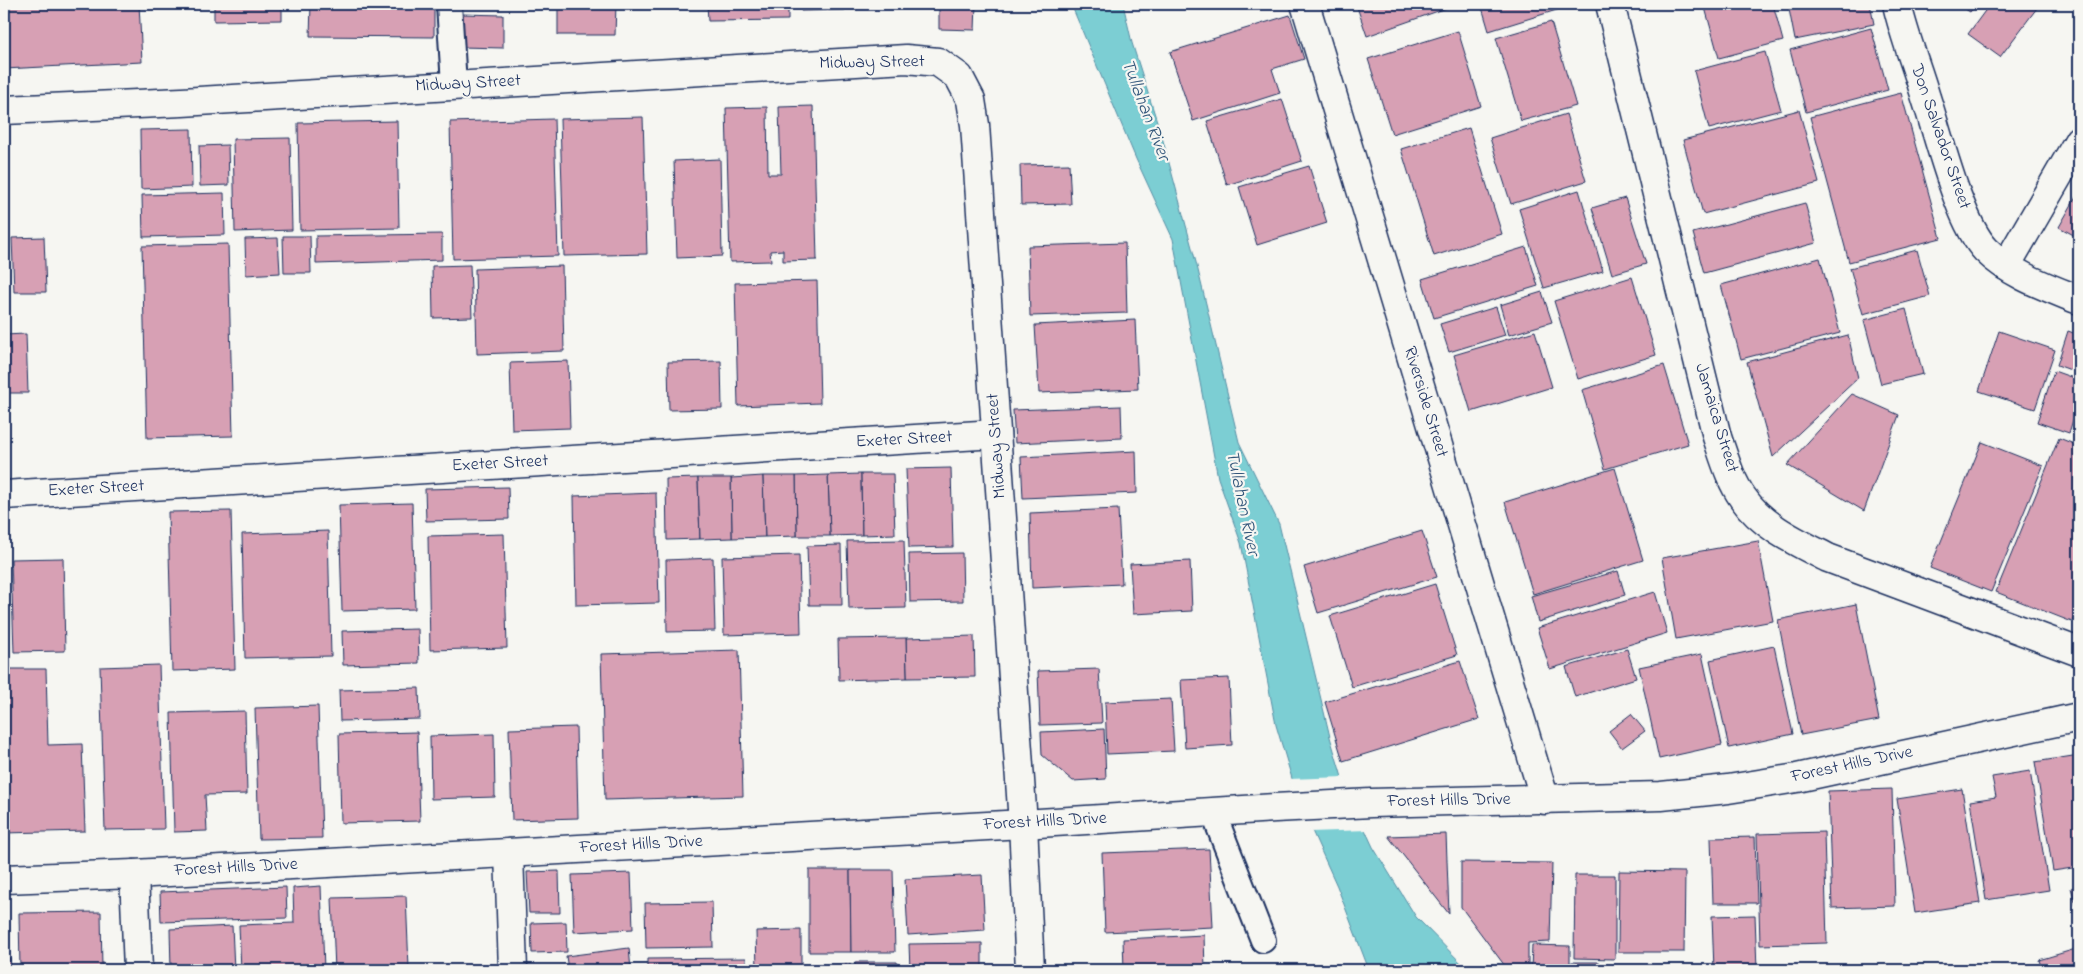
<svg xmlns="http://www.w3.org/2000/svg" width="2083" height="974" font-family="'Indie Flower',sans-serif">
<style>
.water{fill:#7cced3;stroke:#558ea4}
.pier{fill:#f6f6f2}
.building{fill:#d7a0b4;stroke:#1b2f5e}
.lines{fill:none;stroke-linecap:round;stroke-linejoin:round}
.service-casing{stroke:#1b2f5e;stroke-width:28}
.minor-casing{stroke:#1b2f5e;stroke-width:31}
.tertiary-casing{stroke:#1b2f5e;stroke-width:31}
.service{stroke:#f6f6f2;stroke-width:24}
.minor{stroke:#f6f6f2;stroke-width:28}
.tertiary{stroke:#f6f6f2;stroke-width:28}
.labels{text-anchor:middle;dominant-baseline:central;stroke-width:4.5;stroke-linejoin:round;paint-order:stroke}
.street-label{font-size:18px;fill:#1b2f5e;stroke:#f6f6f2}
.water-label{font-size:19px;font-style:italic;fill:#33577b;stroke:#f6f6f2}
</style>
<rect width="100%" height="100%" fill="#f6f6f2"/>
<filter id="ink" filterUnits="userSpaceOnUse"><feTurbulence type="fractalNoise" baseFrequency=".02" numOctaves="2"/><feDisplacementMap in="SourceGraphic" scale="10" xChannelSelector="R" yChannelSelector="G"/><feConvolveMatrix kernelMatrix="1 2 1 2 8 2 1 2 1" color-interpolation-filters="sRGB"/></filter>
<g filter="url(#ink)">
<polygon class="water" points="1071,4 1123,4 1132,43 1162,137 1197,266 1239,442 1279,524 1330,737 1344,784 1373,847 1416,917 1468,970 1369,970 1337,886 1299,802 1276,725 1241,543 1218,478 1173,239 1136,159"/>
<polygon class="pier" points="1344,777 1368,830 1310,832 1297,803 1289,779"/>
<g class="building">
<polygon points="4,4 139,4 142,62 4,69"/>
<polygon points="214,4 282,4 282,20 214,21"/>
<polygon points="311,4 434,4 434,37 310,36"/>
<polygon points="558,4 616,4 615,35 558,35"/>
<polygon points="707,4 788,4 788,20 708,21"/>
<polygon points="801,4 845,4 845,10 801,11"/>
<polygon points="939,4 976,4 975,30 939,29"/>
<polygon points="1356,4 1458,4 1367,36"/>
<polygon points="1481,4 1576,4 1489,31"/>
<polygon points="1704,4 1773,4 1783,41 1719,58"/>
<polygon points="1788,4 1870,4 1874,24 1795,40"/>
<polygon points="1957,4 1976,4 1970,12"/>
<polygon points="1990,4 2031,4 2037,8 2000,57 1968,34"/>
<polygon points="462,14 503,15 503,48 461,47"/>
<polygon points="1290,15 1304,59 1272,69 1280,93 1193,121 1170,52"/>
<polygon points="1551,22 1576,106 1521,121 1496,38"/>
<polygon points="1871,28 1888,90 1806,112 1790,50"/>
<polygon points="1458,31 1481,106 1392,134 1368,59"/>
<polygon points="1765,52 1781,110 1709,129 1694,71"/>
<polygon points="1901,93 1941,238 1849,262 1810,117"/>
<polygon points="1282,99 1302,161 1227,185 1207,121"/>
<polygon points="813,106 817,260 783,261 783,250 770,251 771,261 730,262 726,108 767,107 768,174 781,174 779,107"/>
<polygon points="1799,110 1819,183 1703,214 1683,140"/>
<polygon points="1566,114 1586,181 1511,204 1490,138"/>
<polygon points="643,117 647,254 564,256 560,119"/>
<polygon points="554,119 558,256 453,259 450,122"/>
<polygon points="397,121 399,228 300,230 298,123"/>
<polygon points="1469,128 1502,234 1434,256 1401,149"/>
<polygon points="191,129 192,187 141,189 140,130"/>
<polygon points="290,138 292,230 235,232 233,139"/>
<polygon points="228,145 229,185 200,186 199,146"/>
<polygon points="720,159 722,256 677,258 674,161"/>
<polygon points="4,163 7,249 4,249"/>
<polygon points="1069,164 1071,204 1021,205 1020,165"/>
<polygon points="1309,166 1327,223 1257,245 1239,187"/>
<polygon points="1579,190 1603,271 1544,288 1519,209"/>
<polygon points="2079,192 2079,238 2059,227"/>
<polygon points="224,193 225,235 143,237 142,195"/>
<polygon points="1625,198 1646,264 1612,274 1592,208"/>
<polygon points="1805,203 1816,243 1704,273 1693,233"/>
<polygon points="442,234 442,260 316,264 316,236"/>
<polygon points="283,236 310,236 311,273 284,273"/>
<polygon points="44,237 46,292 14,292 12,238"/>
<polygon points="278,238 280,273 246,275 245,239"/>
<polygon points="1125,243 1127,313 1030,316 1028,246"/>
<polygon points="228,244 233,436 147,438 142,246"/>
<polygon points="1526,247 1538,286 1434,318 1422,279"/>
<polygon points="1917,250 1930,296 1863,314 1850,268"/>
<polygon points="1820,258 1840,333 1741,359 1721,285"/>
<polygon points="470,265 472,317 433,318 432,266"/>
<polygon points="562,266 564,351 477,354 475,269"/>
<polygon points="1632,277 1656,355 1578,379 1554,301"/>
<polygon points="817,281 820,403 738,406 735,283"/>
<polygon points="1542,292 1552,322 1509,335 1500,305"/>
<polygon points="1496,307 1505,335 1449,352 1440,324"/>
<polygon points="1906,309 1923,374 1881,384 1864,320"/>
<polygon points="1135,320 1138,389 1039,393 1035,325"/>
<polygon points="1535,331 1552,387 1471,412 1454,355"/>
<polygon points="1999,331 2055,350 2035,409 1979,391"/>
<polygon points="2068,331 2079,335 2079,373 2057,365"/>
<polygon points="26,334 28,393 4,393 4,335"/>
<polygon points="1848,335 1858,378 1773,457 1747,362"/>
<polygon points="568,361 570,428 512,430 510,363"/>
<polygon points="721,361 722,409 669,410 668,362"/>
<polygon points="1664,365 1688,444 1605,469 1582,390"/>
<polygon points="2054,371 2079,380 2079,400 2069,433 2037,422"/>
<polygon points="1852,394 1899,415 1864,511 1787,465"/>
<polygon points="1121,406 1122,438 1015,443 1013,410"/>
<polygon points="2059,438 2079,446 2079,604 2072,622 1996,592"/>
<polygon points="1982,442 2043,466 1991,592 1930,568"/>
<polygon points="1136,451 1137,493 1023,498 1021,457"/>
<polygon points="951,468 953,547 909,548 906,469"/>
<polygon points="1615,468 1643,560 1533,594 1505,502"/>
<polygon points="861,474 862,535 830,536 828,475"/>
<polygon points="861,474 893,474 895,534 862,535"/>
<polygon points="828,475 830,536 797,536 796,476"/>
<polygon points="763,476 765,537 732,538 731,478"/>
<polygon points="763,476 796,476 797,536 765,537"/>
<polygon points="698,478 700,539 667,540 666,479"/>
<polygon points="698,478 731,478 732,538 700,539"/>
<polygon points="508,487 509,519 426,521 425,489"/>
<polygon points="656,493 659,603 576,605 574,496"/>
<polygon points="412,503 415,609 342,611 339,505"/>
<polygon points="1118,509 1122,584 1032,588 1030,513"/>
<polygon points="231,511 235,669 172,671 168,512"/>
<polygon points="328,531 331,656 245,658 242,534"/>
<polygon points="1422,531 1437,577 1318,613 1304,567"/>
<polygon points="504,534 507,648 430,650 428,536"/>
<polygon points="904,540 906,608 849,609 847,541"/>
<polygon points="1758,541 1773,621 1676,639 1662,558"/>
<polygon points="841,545 842,605 809,605 807,546"/>
<polygon points="962,553 963,601 910,602 909,554"/>
<polygon points="799,555 801,633 724,635 722,557"/>
<polygon points="63,558 65,651 14,652 11,559"/>
<polygon points="713,558 715,631 667,632 666,560"/>
<polygon points="1190,561 1192,611 1133,614 1130,564"/>
<polygon points="1618,571 1625,595 1538,622 1531,596"/>
<polygon points="1435,584 1457,655 1352,687 1330,616"/>
<polygon points="1655,592 1667,633 1550,669 1537,628"/>
<polygon points="1856,604 1879,720 1801,735 1778,620"/>
<polygon points="418,629 419,663 343,665 342,631"/>
<polygon points="974,636 975,677 907,678 906,638"/>
<polygon points="906,638 907,678 839,680 838,639"/>
<polygon points="1774,646 1793,734 1729,748 1710,660"/>
<polygon points="1627,649 1636,678 1575,697 1566,667"/>
<polygon points="739,650 743,796 605,800 601,654"/>
<polygon points="1702,654 1722,745 1659,759 1639,667"/>
<polygon points="1460,661 1479,719 1343,761 1325,702"/>
<polygon points="159,665 164,829 105,830 100,667"/>
<polygon points="4,669 46,669 48,745 82,744 85,831 4,833"/>
<polygon points="1099,669 1102,723 1040,725 1038,671"/>
<polygon points="1229,678 1232,745 1185,748 1181,680"/>
<polygon points="419,688 420,719 340,721 339,690"/>
<polygon points="1171,699 1174,751 1107,754 1105,702"/>
<polygon points="318,706 322,838 259,839 255,708"/>
<polygon points="245,711 247,794 205,795 207,831 174,832 171,713"/>
<polygon points="1631,714 1645,731 1622,748 1609,731"/>
<polygon points="576,727 578,818 512,820 509,729"/>
<polygon points="1104,729 1106,779 1073,781 1042,755 1041,732"/>
<polygon points="417,732 420,821 341,823 339,734"/>
<polygon points="494,734 495,797 431,799 430,736"/>
<polygon points="2079,755 2079,867 2053,871 2035,762"/>
<polygon points="2030,771 2049,890 1986,900 1970,801 1996,797 1992,777"/>
<polygon points="1892,789 1895,906 1832,908 1828,791"/>
<polygon points="1962,789 1980,903 1915,913 1897,799"/>
<polygon points="1824,832 1827,943 1760,945 1757,834"/>
<polygon points="1446,834 1449,914 1388,836"/>
<polygon points="1755,837 1757,903 1713,903 1711,838"/>
<polygon points="1209,849 1213,927 1105,932 1102,853"/>
<polygon points="1461,862 1552,863 1550,942 1528,943 1528,970 1508,970 1461,907"/>
<polygon points="809,870 850,870 851,952 809,952"/>
<polygon points="850,870 893,870 895,952 851,952"/>
<polygon points="559,871 560,913 529,913 527,872"/>
<polygon points="1619,871 1685,872 1684,952 1618,952"/>
<polygon points="631,873 633,929 574,932 572,875"/>
<polygon points="982,875 985,930 908,935 905,879"/>
<polygon points="1575,875 1615,875 1615,959 1574,958"/>
<polygon points="2079,885 2079,914 2071,888"/>
<polygon points="321,886 324,970 241,970 239,925 294,923 293,888"/>
<polygon points="286,887 287,918 161,922 160,892"/>
<polygon points="406,896 409,968 335,970 332,898"/>
<polygon points="712,902 713,947 646,948 645,903"/>
<polygon points="101,912 102,970 20,970 19,913"/>
<polygon points="1755,915 1757,970 1714,970 1712,916"/>
<polygon points="566,922 567,952 532,953 531,923"/>
<polygon points="232,926 234,970 171,970 170,929"/>
<polygon points="801,930 801,970 757,970 756,931"/>
<polygon points="1204,935 1205,970 1124,970 1123,939"/>
<polygon points="982,943 982,970 910,970 909,944"/>
<polygon points="1532,945 1570,946 1570,970 1531,970"/>
<polygon points="629,948 631,970 568,970 566,956"/>
<polygon points="2079,948 2079,970 2042,970 2039,960"/>
<rect x="4" y="958" width="6" height="12"/>
<polygon points="746,958 746,970 647,970 647,959"/>
<polygon points="855,962 897,962 898,970 855,970"/>
<rect x="1572" y="962" width="27" height="8"/>
<polygon points="850,964 851,970 808,970 808,966"/>
<rect x="1601" y="965" width="59" height="5"/>
<polygon points="1316,968 1316,970 1258,970"/>
</g>
<g class="lines">
<defs>
<g id="service">
<polyline points="449,4 454,85"/>
<polyline points="1213,812 1263,940"/>
</g>
<g id="minor">
<polyline points="1305,4 1545,800"/>
<path d="M1610 4 1717 437C1724 457 1730 480 1743 498 1763 527 1797 542 1828 558L2079 652"/>
<path d="M1897 4C1904 36 1917 67 1926 98 1939 137 1959 222 1986 250 2011 275 2047 287 2079 300"/>
<polyline points="4,110 182,102 906,59 938,62 959,77 971,100 975,125 1023,824 1030,970"/>
<polyline points="2006,266 2079,140"/>
<polyline points="4,495 996,434"/>
<polyline points="509,853 513,970"/>
<polyline points="134,874 138,970"/>
</g>
<polyline id="tertiary" points="4,879 134,874 1023,824 1275,808 1371,803 1661,796 1728,789 1797,778 2079,717"/>
</defs>
<use href="#service" class="service-casing"/>
<use href="#minor" class="minor-casing"/>
<use href="#tertiary" class="tertiary-casing"/>
<use href="#service" class="service"/>
<use href="#minor" class="minor"/>
<use href="#tertiary" class="tertiary"/>
</g>
</g>
<g class="labels">
<g class="street-label">
<text transform="translate(872 63) rotate(-1)">Midway Street</text>
<text transform="translate(468 84) rotate(-3)">Midway Street</text>
<text transform="translate(1940 137) rotate(71)">Don Salvador Street</text>
<text transform="translate(1425 402) rotate(73)">Riverside Street</text>
<text transform="translate(1716 418) rotate(73)">Jamaica Street</text>
<text transform="translate(904 440) rotate(-3)">Exeter Street</text>
<text transform="translate(997 446) rotate(-94)">Midway Street</text>
<text transform="translate(500 464) rotate(-3)">Exeter Street</text>
<text transform="translate(96 489) rotate(-3)">Exeter Street</text>
<text transform="translate(1852 765) rotate(-12)">Forest Hills Drive</text>
<text transform="translate(1449 801) rotate(-1)">Forest Hills Drive</text>
<text transform="translate(1045 822) rotate(-3)">Forest Hills Drive</text>
<text transform="translate(641 845) rotate(-3)">Forest Hills Drive</text>
<text transform="translate(236 868) rotate(-3)">Forest Hills Drive</text>
</g>
<g class="water-label">
<text transform="translate(1145 110) rotate(69)">Tullahan River</text>
<text transform="translate(1242 503) rotate(78)">Tullahan River</text>
</g>
</g>
<rect width="2083" height="974" fill="none" stroke="#f6f6f2" stroke-width="20"/>
<rect x="10" y="10" width="2063" height="954" fill="none" stroke="#1b2f5e" stroke-width="2" filter="url(#ink)"/>
</svg>
